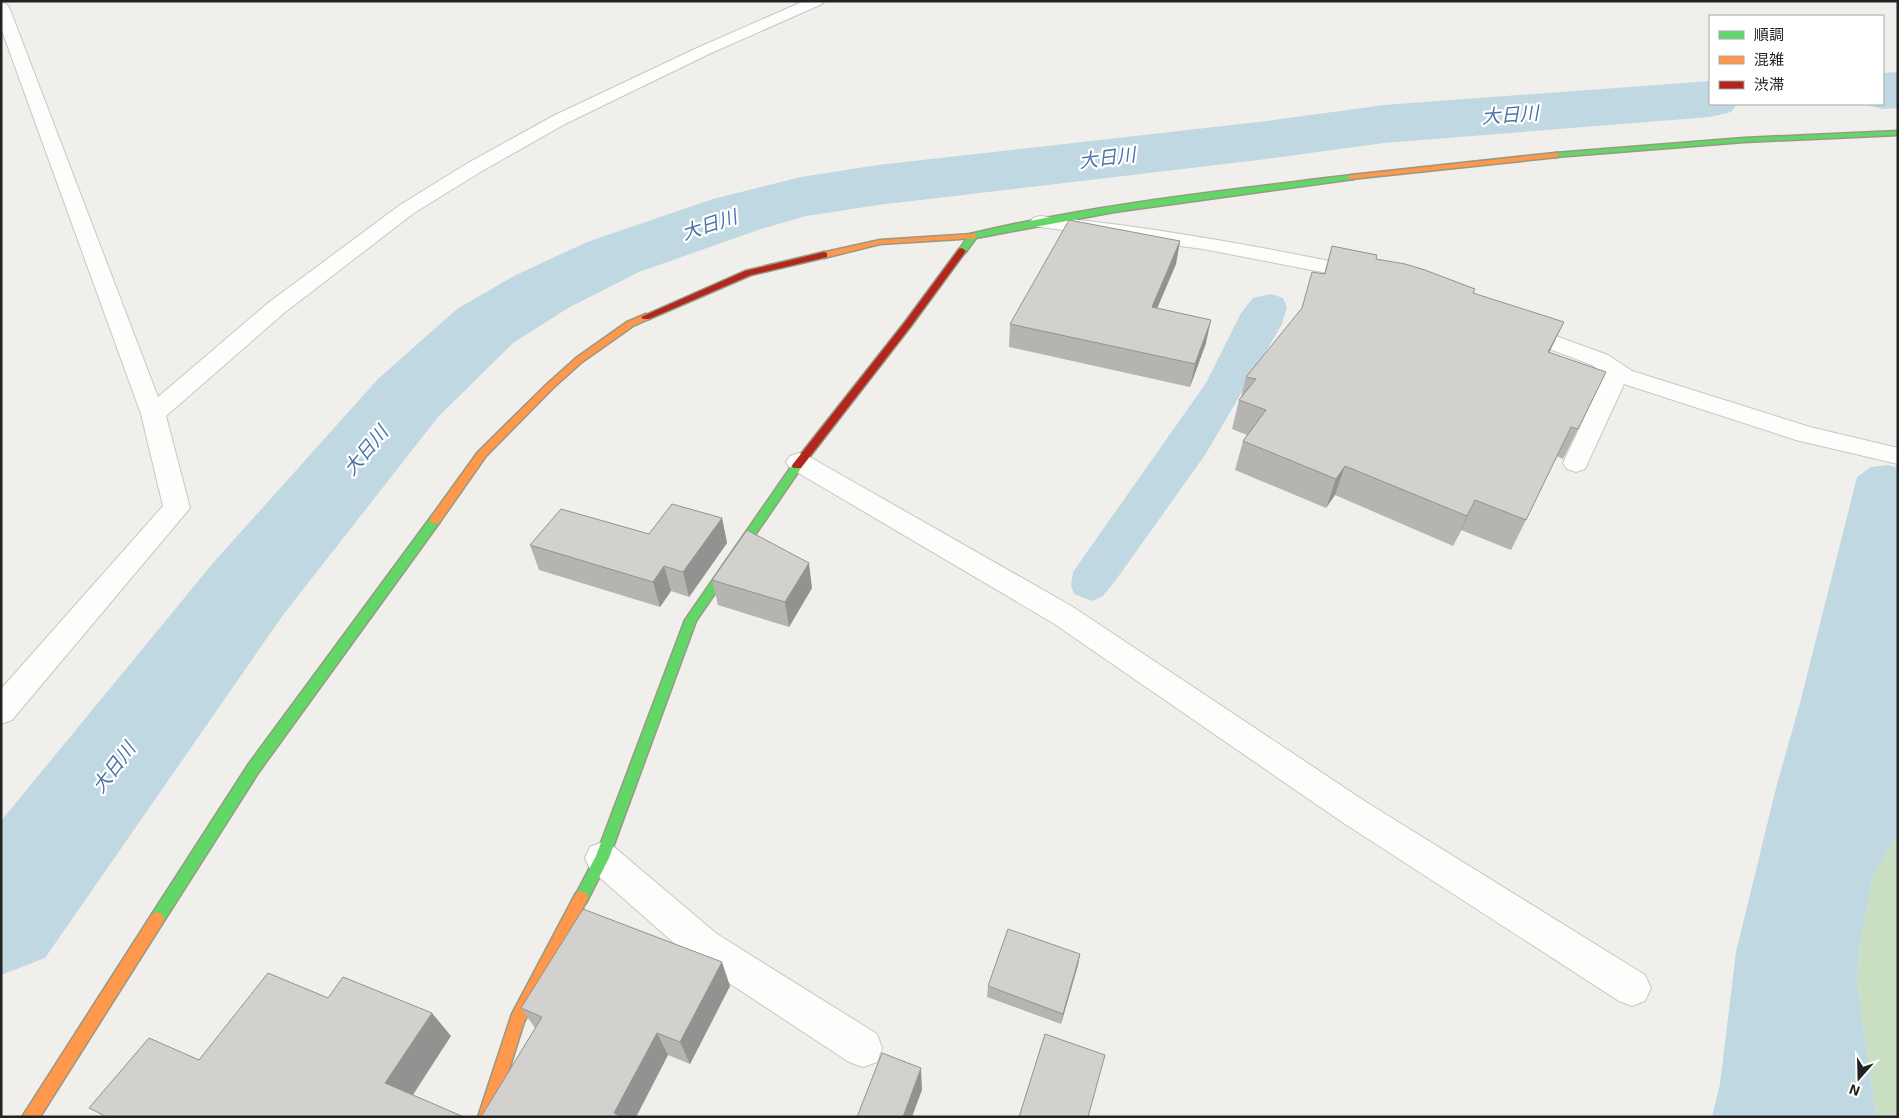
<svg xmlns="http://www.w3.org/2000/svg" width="1899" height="1118" font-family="'Exo 2','Noto Sans JP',sans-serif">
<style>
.forest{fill:#cadec1}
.water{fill:#c0d8e2}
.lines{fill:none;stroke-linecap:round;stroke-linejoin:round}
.river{fill:#c0d8e2;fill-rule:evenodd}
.street-casing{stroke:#c7c7c5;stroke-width:2}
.fast-casing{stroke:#979a82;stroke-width:3}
.slow-casing{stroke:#979a82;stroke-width:3}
.jam-casing{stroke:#979a82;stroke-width:3}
.street{fill:#fdfdfc;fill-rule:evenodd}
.fast{fill:#63d668;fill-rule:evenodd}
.slow{fill:#ff974d;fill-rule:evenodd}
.jam{fill:#b3261e;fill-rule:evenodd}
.wall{fill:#b5b4b1}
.shaded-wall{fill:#949290}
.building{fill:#d3d1ce;stroke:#949290}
.labels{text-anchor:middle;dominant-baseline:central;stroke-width:4.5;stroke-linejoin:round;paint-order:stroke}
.water-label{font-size:19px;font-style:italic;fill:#4d74a8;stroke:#fff}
</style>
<rect width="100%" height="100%" fill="#f0efeb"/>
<polygon class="forest" points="1898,834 1898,1117 1876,1117 1857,980 1860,947 1872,879"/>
<g class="water">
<polygon points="1271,294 1283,298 1287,307 1282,324 1205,455 1118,577 1103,596 1092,601 1074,594 1071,585 1073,572 1206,383 1241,313 1253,298"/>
<polygon points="1888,465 1898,468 1898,834 1872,879 1860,947 1857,980 1876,1117 1712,1117 1720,1084 1736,952 1776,788 1800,703 1857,477 1871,467"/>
</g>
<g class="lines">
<g class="river">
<polygon points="1898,72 1898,108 1883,109 1863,104 1883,104 1883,73"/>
<polygon points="1710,81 1710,104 1737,104 1731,112 1710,117 1384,143 1267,159 878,205 806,216 761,229 639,272 568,308 513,343 438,417 283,615 45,958 1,975 1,821 213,563 378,379 457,309 514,276 587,242 713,199 801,177 878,165 1267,121 1384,105"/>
</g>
<defs>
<g id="street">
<polygon points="804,1 824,1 822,4 709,54 565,124 482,171 414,213 284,313 166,416 190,508 12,720 1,724 1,689 163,506 141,414 1,28 1,3 6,4 9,7 158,397 268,303 400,205 468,163 553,116 697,48"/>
<path d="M1040 216C1149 226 1257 246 1364 268L1371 270 1375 274 1371 278 1364 280 1203 249 1033 226 1030 222 1033 218Z"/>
<polygon points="1520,323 1608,355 1632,371 1810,427 1898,448 1898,464 1796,440 1624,384 1585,469 1576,472 1567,469 1563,463 1605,374 1592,365 1512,335 1509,330 1512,325"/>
<polygon points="799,453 808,456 1073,607 1366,802 1645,975 1651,988 1645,1001 1632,1006 1619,1001 1342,822 1053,623 790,468 786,462 790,456"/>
<polygon points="602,842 614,847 717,934 877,1034 882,1048 877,1062 863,1067 849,1062 691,958 590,869 585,858 590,847"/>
</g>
<g id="fast">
<polygon points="1898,131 1898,135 1744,142 1555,157 1551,155 1555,153 1744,138"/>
<path d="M1351 175 1355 177 1354 179 1114 212 976 238 965 253 962 254 958 251 970 234C1095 204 1224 191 1351 175Z"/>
<polygon points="797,462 801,464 802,466 801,468 696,621 609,858 586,903 581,905 576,903 574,898 596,856 685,620 793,464"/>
<polygon points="435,516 439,517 440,520 439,523 258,773 162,924 157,926 152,924 150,919 152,914 248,765 431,517"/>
</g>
<g id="slow">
<polygon points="1555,153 1558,153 1558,157 1351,179 1347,177 1351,175"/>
<polygon points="973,234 976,234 976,238 880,244 824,258 820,255 821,253 880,240"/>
<polygon points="646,314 651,317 649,319 633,326 582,362 553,388 486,456 439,523 431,523 430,520 431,517 478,452 547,384 576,358 627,322"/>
<polygon points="581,891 586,893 588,898 524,1022 494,1117 478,1117 512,1014 576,893"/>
<polygon points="157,912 162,914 164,919 162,924 40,1117 22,1117 152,914"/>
</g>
<g id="jam">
<polygon points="962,248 966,251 911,326 801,468 793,468 792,466 793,464 905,322 959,249"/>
<polygon points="824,252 827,253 827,257 751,275 649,319 643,319 641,317 745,271"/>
</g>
</defs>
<use href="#street" class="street-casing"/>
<use href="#fast" class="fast-casing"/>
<use href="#slow" class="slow-casing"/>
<use href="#jam" class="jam-casing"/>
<use href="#street" class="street"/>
<use href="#fast" class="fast"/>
<use href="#slow" class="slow"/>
<use href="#jam" class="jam"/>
</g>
<g class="wall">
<polygon points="1180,241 1176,264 1157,308 1206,343 1190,387 1009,347 1010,324"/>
<polygon points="1332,246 1475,289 1474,293 1549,353 1578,429 1563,459 1557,456 1526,520 1511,550 1461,530 1453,546 1335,495 1326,508 1235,470 1243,441 1247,435 1232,429 1239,400 1241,397 1246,377 1302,309 1324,274"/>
<polygon points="722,518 727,543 689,597 671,591 660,607 539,570 530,545 649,534"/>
<polygon points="712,580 812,588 789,627 718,605"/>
<polygon points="1080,954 1078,965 1061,1024 987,997 988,986"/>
<polygon points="730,986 690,1064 668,1055 636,1117 481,1117 535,1028 521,1008"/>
</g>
<g class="shaded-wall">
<polygon points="1180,241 1176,264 1148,330 1152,307"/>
<polygon points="1211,320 1206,343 1190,387 1195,364"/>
<polygon points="1564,322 1550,351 1534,381 1548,352"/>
<polygon points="1345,466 1335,495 1326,508 1336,479"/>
<polygon points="1475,500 1461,530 1453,546 1467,516"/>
<polygon points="722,518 727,543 689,597 683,572"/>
<polygon points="809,563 812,588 789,627 785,602"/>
<polygon points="664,566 671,591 660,607 653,582"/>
<polygon points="1080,954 1078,965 1061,1024 1063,1014"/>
<polygon points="722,962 730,986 690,1064 680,1042"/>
<polygon points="432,1013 451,1036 407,1104 385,1083"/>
<polygon points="657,1033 668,1055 636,1117 617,1117 614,1113"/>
<polygon points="921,1068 922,1090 912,1117 903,1117"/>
</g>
<g class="building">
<polygon points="1069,220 1180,241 1152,307 1211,320 1195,364 1010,324"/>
<polygon points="1332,246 1377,255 1376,259 1405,264 1425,270 1475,289 1473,293 1564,322 1548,352 1606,372 1578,429 1571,427 1526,520 1475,500 1467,516 1345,466 1336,479 1243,441 1266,410 1239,400 1256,379 1246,377 1302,308 1312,272 1325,274"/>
<polygon points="672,504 722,518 683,572 664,566 653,582 530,545 561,509 649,534"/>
<polygon points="747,530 809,563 785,602 712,580"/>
<polygon points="583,909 722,962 680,1042 657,1033 614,1113 622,1117 481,1117 542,1017 521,1008"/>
<polygon points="1008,929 1080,954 1063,1014 988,986"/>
<polygon points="268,973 328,998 343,977 432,1013 385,1083 464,1117 107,1117 89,1108 149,1038 199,1060"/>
<polygon points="1045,1034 1105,1055 1088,1117 1019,1117"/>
<polygon points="882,1053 921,1068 903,1117 857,1117"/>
</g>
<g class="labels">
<g class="water-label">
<text transform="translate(1510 114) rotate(-4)">大日川</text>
<text transform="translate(1107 157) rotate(-7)">大日川</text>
<text transform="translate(709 224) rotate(-18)">大日川</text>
<text transform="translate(365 450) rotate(-50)">大日川</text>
<text transform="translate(113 767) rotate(-53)">大日川</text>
</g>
</g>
<rect width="1899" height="1118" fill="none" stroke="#222222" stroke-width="5"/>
<rect x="1709" y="15" width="175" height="90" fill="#ffffff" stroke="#a7a7a7"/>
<rect x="1719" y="31" width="25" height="8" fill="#63d668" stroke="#a7a7a7"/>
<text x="1754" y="40" font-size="15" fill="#222222">順調</text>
<rect x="1719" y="56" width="25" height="8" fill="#ff974d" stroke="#a7a7a7"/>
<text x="1754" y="65" font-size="15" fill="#222222">混雑</text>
<rect x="1719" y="81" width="25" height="8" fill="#b3261e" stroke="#a7a7a7"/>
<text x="1754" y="90" font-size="15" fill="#222222">渋滞</text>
<g transform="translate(1859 1078) rotate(200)" stroke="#ffffff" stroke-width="4" paint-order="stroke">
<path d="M0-4L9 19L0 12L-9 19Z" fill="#222222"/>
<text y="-8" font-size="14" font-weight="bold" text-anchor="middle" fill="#222222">N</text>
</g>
</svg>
